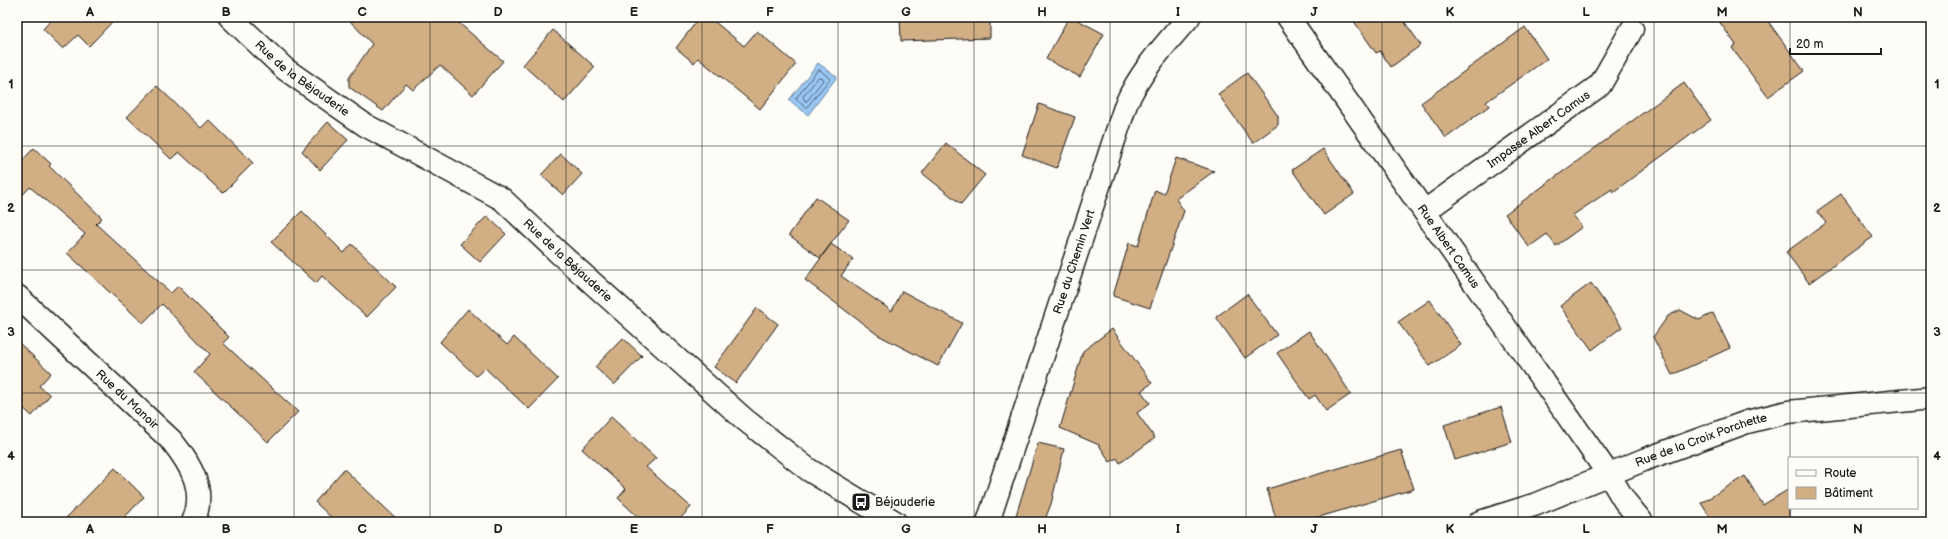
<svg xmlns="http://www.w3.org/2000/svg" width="1948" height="539" font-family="'Balsamiq Sans',sans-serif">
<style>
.water{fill:#99c7f4;stroke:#67839e}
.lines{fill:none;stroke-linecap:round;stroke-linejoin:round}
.shore{stroke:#4e6072;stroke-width:1}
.building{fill:#d2ae84;stroke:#1c1c1c}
.minor-casing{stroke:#1c1c1c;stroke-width:25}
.minor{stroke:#fdfcf7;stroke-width:22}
.grid{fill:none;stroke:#1c1c1c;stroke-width:1;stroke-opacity:0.55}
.labels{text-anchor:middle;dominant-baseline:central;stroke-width:4;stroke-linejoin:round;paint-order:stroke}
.street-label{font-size:12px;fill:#1c1c1c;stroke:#fdfcf7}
.poi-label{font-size:12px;fill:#1c1c1c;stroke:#fdfcf7;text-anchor:start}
.neatline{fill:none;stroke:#1c1c1c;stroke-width:1.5}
.grid-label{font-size:13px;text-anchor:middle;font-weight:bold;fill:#1c1c1c}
</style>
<rect width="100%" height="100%" fill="#fdfcf7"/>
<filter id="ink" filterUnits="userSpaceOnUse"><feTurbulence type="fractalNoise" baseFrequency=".025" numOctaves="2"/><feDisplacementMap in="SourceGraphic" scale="8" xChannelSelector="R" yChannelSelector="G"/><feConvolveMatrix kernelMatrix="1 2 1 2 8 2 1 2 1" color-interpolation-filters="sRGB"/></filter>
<g filter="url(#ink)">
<polygon class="water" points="818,63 837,77 808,115 789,100"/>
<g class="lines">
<g class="shore">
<polygon points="818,70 820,70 830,79 806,108 796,99"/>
<polygon points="819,77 822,78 823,80 807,101 805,101 803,97"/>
</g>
</g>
<g class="building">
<polygon points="54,17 117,17 89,46 78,35 63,49 43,29"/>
<polygon points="346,17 452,17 503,61 473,95 440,65 413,90 406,84 383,111 349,87 349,78 372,44"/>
<polygon points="700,17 709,17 744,46 757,31 796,64 760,109 698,58 694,63 676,48"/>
<polygon points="900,17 990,17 990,38 901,41"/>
<polygon points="1069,17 1072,17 1104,34 1080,77 1046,59"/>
<polygon points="1351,17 1401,17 1421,45 1391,67 1380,51 1376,53"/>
<polygon points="1716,17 1765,17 1804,71 1768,97 1732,48 1736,45"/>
<polygon points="1525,27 1547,59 1486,102 1489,106 1446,138 1421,103"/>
<polygon points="553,30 595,67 564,102 523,65"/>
<polygon points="1247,73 1278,116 1278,125 1253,143 1218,94"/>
<polygon points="1684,83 1711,120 1613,192 1612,189 1573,215 1582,227 1556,246 1547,234 1529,247 1505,214"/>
<polygon points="157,86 201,128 209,120 253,163 223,193 179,152 171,159 127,117"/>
<polygon points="1039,104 1075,117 1057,168 1022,155"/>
<polygon points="328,122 348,140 320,170 302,151"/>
<polygon points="946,143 985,175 961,204 922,173"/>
<polygon points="34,148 51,164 49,166 102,218 96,224 171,293 178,286 229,337 223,343 298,412 268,442 194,372 210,354 162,304 143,323 67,253 85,234 30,187 17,201 17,166"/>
<polygon points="1323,149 1354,194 1324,215 1292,170"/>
<polygon points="561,154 582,174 563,195 541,175"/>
<polygon points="1176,158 1214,171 1176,199 1184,211 1150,308 1113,296 1129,243 1138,246 1155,190 1164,194"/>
<polygon points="1841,194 1873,237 1809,283 1786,252 1826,223 1817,211"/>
<polygon points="816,197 849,220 820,258 789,235"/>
<polygon points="302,211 344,253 352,244 396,287 367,317 322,276 316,283 271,242"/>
<polygon points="487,216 506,234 480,262 460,244"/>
<polygon points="831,244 853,259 841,276 892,311 902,291 962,323 938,366 878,335 805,280"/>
<polygon points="1591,283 1622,327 1592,350 1560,306"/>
<polygon points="1247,294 1277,335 1245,358 1216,317"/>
<polygon points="1430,300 1461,345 1430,366 1398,322"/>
<polygon points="757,308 778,324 736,383 714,367"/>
<polygon points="468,309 507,345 514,337 558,379 529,409 485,368 476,376 440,342"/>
<polygon points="1680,310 1699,320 1713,313 1730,348 1672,375 1653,337 1668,316"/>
<polygon points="1112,329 1152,383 1141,391 1150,403 1137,413 1155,438 1120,463 1117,458 1110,462 1099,445 1060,428 1083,351"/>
<polygon points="1309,331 1351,394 1326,411 1315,395 1309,399 1277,353"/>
<polygon points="623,338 642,356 614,385 595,367"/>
<polygon points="17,341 51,373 39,386 50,395 32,416 21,406 17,410"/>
<polygon points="1501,407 1512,442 1455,460 1444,425"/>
<polygon points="611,417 656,458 646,467 691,507 677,522 643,522 618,498 626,489 582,449"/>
<polygon points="1038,443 1064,449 1051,504 1044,522 1014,522"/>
<polygon points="1401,450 1414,489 1302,522 1277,522 1267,489"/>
<polygon points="115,468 144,497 120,522 62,522"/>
<polygon points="344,469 400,522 336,522 315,502"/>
<polygon points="1745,476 1763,505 1789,489 1789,522 1713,522 1701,503"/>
</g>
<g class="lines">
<defs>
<g id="minor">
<path id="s1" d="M230 17 285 69 365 125 502 199 559 253 744 419 809 470 895 522"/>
<path id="s2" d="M1288 17 1609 475 1624 500 1642 522"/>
<path id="s3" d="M1425 211 1600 85 1632 29"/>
<path id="s4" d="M17 296 172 441C191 465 207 491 193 522"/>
<path id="s5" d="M988 522 1126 104C1141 70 1165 45 1189 17"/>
<path id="s6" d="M1480 522 1534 505 1646 459 1747 422 1788 412 1931 398"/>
</g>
</defs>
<use href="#minor" class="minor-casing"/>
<use href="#minor" class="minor"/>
</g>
</g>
<path class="grid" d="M158 17V522M294 17V522M430 17V522M566 17V522M702 17V522M838 17V522M974 17V522M1110 17V522M1246 17V522M1382 17V522M1518 17V522M1654 17V522M1790 17V458M17 146H1931M17 270H1931M17 393H1931M1790 508V522"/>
<defs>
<symbol id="bus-square" viewBox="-11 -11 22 22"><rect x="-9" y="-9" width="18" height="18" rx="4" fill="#1c1c1c" stroke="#fdfcf7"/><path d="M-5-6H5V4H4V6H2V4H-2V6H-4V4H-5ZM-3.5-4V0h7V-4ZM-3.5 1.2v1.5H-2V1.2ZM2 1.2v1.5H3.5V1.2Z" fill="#fff"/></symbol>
</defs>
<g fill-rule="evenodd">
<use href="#bus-square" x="850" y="491" width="22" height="22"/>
</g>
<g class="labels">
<g class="street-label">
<text stroke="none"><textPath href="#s1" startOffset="95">Rue de la Béjauderie</textPath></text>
<text stroke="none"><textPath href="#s3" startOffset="140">Impasse Albert Camus</textPath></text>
<text stroke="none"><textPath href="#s2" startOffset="280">Rue Albert Camus</textPath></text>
<text stroke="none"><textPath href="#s1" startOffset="419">Rue de la Béjauderie</textPath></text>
<text stroke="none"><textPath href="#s5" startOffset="274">Rue du Chemin Vert</textPath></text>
<text stroke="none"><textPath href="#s4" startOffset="151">Rue du Manoir</textPath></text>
<text stroke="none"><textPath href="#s6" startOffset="236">Rue de la Croix Porchette</textPath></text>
</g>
<g class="poi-label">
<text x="875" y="502">Béjauderie</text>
</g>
</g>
<rect width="1948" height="539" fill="none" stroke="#fdfcf7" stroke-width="44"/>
<rect x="1788" y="457" width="130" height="52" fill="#fdfcf7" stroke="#a3a29f"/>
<rect x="1796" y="470" width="20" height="6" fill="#fdfcf7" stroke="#a3a29f"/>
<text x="1824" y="477" font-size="12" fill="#1c1c1c">Route</text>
<rect x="1796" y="487" width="20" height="12" fill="#d2ae84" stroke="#a3a29f"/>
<text x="1824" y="497" font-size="12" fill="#1c1c1c">Bâtiment</text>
<path d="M1790 48v6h91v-6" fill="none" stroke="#1c1c1c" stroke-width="2"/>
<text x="1796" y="48" font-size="12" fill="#1c1c1c" stroke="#fdfcf7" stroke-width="3" paint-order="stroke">20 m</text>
<rect x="22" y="22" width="1904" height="495" class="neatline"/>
<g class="grid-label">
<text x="90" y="16">A</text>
<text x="226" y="16">B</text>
<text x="362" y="16">C</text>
<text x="498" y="16">D</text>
<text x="634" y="16">E</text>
<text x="770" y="16">F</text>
<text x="906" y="16">G</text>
<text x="1042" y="16">H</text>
<text x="1178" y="16">I</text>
<text x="1314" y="16">J</text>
<text x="1450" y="16">K</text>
<text x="1586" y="16">L</text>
<text x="1722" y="16">M</text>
<text x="1858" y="16">N</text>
<text x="11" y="88">1</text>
<text x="1937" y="88">1</text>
<text x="11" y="212">2</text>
<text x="1937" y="212">2</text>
<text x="11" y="336">3</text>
<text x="1937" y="336">3</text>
<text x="11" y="460">4</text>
<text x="1937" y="460">4</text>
<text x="90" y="533">A</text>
<text x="226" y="533">B</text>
<text x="362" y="533">C</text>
<text x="498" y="533">D</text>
<text x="634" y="533">E</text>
<text x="770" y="533">F</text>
<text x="906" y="533">G</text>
<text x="1042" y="533">H</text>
<text x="1178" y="533">I</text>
<text x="1314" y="533">J</text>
<text x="1450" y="533">K</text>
<text x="1586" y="533">L</text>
<text x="1722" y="533">M</text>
<text x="1858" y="533">N</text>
</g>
</svg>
